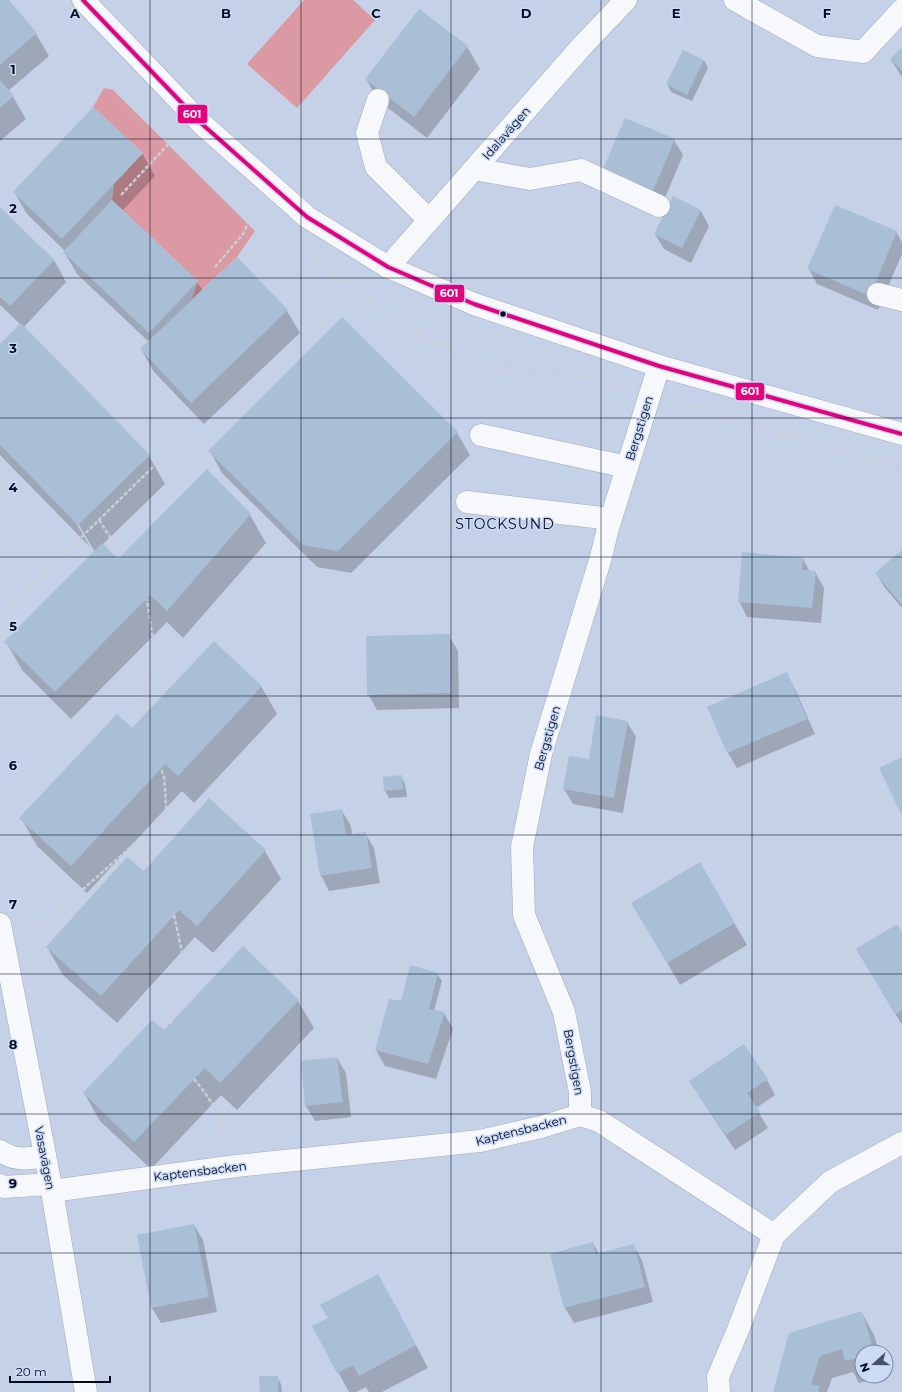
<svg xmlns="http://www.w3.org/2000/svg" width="902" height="1392" font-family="Montserrat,sans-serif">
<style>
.green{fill:#da99a3}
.shadow{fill:#0003}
.building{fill:#a8bfd6}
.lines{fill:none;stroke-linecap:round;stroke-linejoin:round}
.minor-casing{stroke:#9faac0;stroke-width:23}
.path{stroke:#cbced5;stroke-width:2.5;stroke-dasharray:4 2;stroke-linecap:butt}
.minor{stroke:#f6f8fb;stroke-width:22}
.bus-1-casing{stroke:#cbdaf5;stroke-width:7}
.bus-1{stroke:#e5007d;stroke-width:4}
.grid{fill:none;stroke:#020a20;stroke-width:1;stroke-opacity:0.55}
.bus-dot{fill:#020a20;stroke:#cbdaf5;stroke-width:1.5}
.labels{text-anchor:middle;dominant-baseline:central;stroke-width:3;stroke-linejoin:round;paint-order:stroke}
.street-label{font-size:12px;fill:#020a20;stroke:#cbdaf5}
.quarter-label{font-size:14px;letter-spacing:1px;fill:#020a20;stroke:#cbdaf5}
.grid-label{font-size:13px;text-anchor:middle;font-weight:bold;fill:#020a20;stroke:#cbdaf5;stroke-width:3;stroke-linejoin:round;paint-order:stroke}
.line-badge{stroke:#cbdaf5;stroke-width:1.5}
.badge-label{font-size:11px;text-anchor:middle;font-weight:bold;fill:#fff}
</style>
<rect width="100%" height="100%" fill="#c5d1e6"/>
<g class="green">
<polygon points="304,0 353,0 375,20 297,108 247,64"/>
<polygon points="104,88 113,90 255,231 237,257 192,299 198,281 112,200 114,184 143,153 93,107"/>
</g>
<g class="shadow">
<polygon points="0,0 7,0 36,34 49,56 8,91 13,97 26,119 0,141"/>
<polygon points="467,47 480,69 427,138 379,101 366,79"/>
<polygon points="902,48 902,77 891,60"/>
<polygon points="704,60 708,68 692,101 671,92 667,84"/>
<polygon points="674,140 683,155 662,205 613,185"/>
<polygon points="142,153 155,176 122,211 197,282 203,291 237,258 287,311 300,333 204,424 154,372 141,349 149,342 77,274 64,252 65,251 27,214 14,192"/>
<polygon points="0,208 54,260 66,282 24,327 149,456 165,484 102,545 118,560 250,515 266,543 183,638 167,622 71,719 22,670 6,642 95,552 76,520 75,521 90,547 0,455 0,345 21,325 0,305"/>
<polygon points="701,211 709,226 691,263 664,249 655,234"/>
<polygon points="896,232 902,242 902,254 878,310 817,284 809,269"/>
<polygon points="457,433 470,455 351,573 317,567 222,473 210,451"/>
<polygon points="902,551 902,608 885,588 876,573"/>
<polygon points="803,559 810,572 815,572 824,588 821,623 747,617 739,601"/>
<polygon points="449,636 458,651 459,708 377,710 368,694"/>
<polygon points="786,673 795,689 815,734 737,768 728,753 708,708"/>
<polygon points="261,686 277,714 194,803 182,791 87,893 37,846 21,818 132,729"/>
<polygon points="627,722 636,737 623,813 573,804 564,789 589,760"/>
<polygon points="401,776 405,784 407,797 389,798 385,791"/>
<polygon points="342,811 351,826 352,835 365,833 374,848 380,883 329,891 321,875"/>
<polygon points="265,851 281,879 213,953 195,937 117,1023 63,975 47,947 144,872"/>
<polygon points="699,863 747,945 680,985 633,903"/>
<polygon points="902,934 902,1025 857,949"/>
<polygon points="437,974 442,981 434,1011 444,1013 453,1029 436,1079 385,1066 376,1050 403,1003"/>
<polygon points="298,1001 314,1028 237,1110 221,1095 151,1169 100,1121 84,1093 164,1032"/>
<polygon points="337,1058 346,1073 351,1117 315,1121 306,1106 302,1062"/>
<polygon points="767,1080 775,1095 756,1108 768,1128 735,1150 699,1096"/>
<polygon points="194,1225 203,1240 217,1312 161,1323 152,1308 138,1236"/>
<polygon points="593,1243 599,1254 633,1245 642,1260 653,1302 574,1323 565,1308"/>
<polygon points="391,1298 428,1368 382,1392 369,1392 366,1387 356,1392 349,1392 313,1327"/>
<polygon points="862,1313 874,1335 879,1352 862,1352 862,1376 884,1376 859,1383 853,1372 832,1378 827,1392 774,1392"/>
<polygon points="277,1377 281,1384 282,1392 261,1392"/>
</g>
<g class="building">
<polygon points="0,0 9,0 37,33 0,65"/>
<polygon points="419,9 468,46 414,117 365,79"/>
<polygon points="902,47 902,71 890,59"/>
<polygon points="683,50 704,60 687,95 666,84"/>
<polygon points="0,80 14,96 0,108"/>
<polygon points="93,107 143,153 62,239 13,192"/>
<polygon points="625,118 675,139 653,191 603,169"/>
<polygon points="673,196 701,210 682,248 654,234"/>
<polygon points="112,200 198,281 149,333 63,252"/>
<polygon points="835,205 897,231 870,296 807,269"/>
<polygon points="0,207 54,260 10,306 0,297"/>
<polygon points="237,257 288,310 191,403 140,349"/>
<polygon points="342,317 458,432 338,551 303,545 208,451"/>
<polygon points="21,323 150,455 78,525 0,445 0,344"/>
<polygon points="207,469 251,514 167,611 150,595 55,692 4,642 102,543 118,559"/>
<polygon points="902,550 902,605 875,573"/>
<polygon points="742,552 803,558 802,570 816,571 812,608 738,602"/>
<polygon points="450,634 451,693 367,695 366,636"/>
<polygon points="214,641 262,686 178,776 165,764 71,866 19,818 117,714 132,728"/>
<polygon points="787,672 807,719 727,753 707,707"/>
<polygon points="596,715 628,721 614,798 563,789 569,756 589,759"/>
<polygon points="902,757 902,816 879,768"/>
<polygon points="402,775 403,789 384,791 383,777"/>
<polygon points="209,798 266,850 197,926 179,910 101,996 46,947 127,857 144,871"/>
<polygon points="342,809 346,835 366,832 372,868 320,876 310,814"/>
<polygon points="700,862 735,923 667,963 631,903"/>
<polygon points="897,924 902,932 902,1010 895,1014 856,949"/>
<polygon points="243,946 299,1000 220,1083 205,1068 134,1142 83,1093 152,1020 164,1030"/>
<polygon points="410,965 438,973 429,1009 445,1012 428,1064 375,1050 389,999 401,1001"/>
<polygon points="744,1044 768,1079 747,1093 760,1112 726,1135 689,1081"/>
<polygon points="337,1057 343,1102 305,1106 301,1061"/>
<polygon points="194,1224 209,1297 151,1308 137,1235"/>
<polygon points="593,1242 596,1254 634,1244 645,1287 564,1308 550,1254"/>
<polygon points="378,1274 416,1345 359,1376 353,1365 337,1373 312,1326 328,1318 320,1305"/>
<polygon points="862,1311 874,1352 862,1352 862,1357 845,1361 842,1349 820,1356 811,1384 820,1386 818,1392 773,1392 789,1333"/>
<polygon points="259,1376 278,1376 278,1392 260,1392"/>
</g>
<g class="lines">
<defs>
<g id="minor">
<polyline points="83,0 202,124 307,217 388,267 474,304 659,366 902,434"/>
<polyline points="735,0 817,46 863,52 902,10"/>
<polyline points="378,100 367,133 376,167 429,220"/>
<polyline points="474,169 530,179 581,170 659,206"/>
<polyline points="388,267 583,45 626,0"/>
<polyline points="878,294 902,300"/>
<polyline points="481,435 627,467"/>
<polyline points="467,502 611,519"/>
<polyline points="0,924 52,1191 86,1392"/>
<polyline points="580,1115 580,1092 564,1012 524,915 522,847 541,754 601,557 608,528 659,366"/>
<path d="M0 1151C16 1161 26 1159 45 1156"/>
<polyline points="0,1185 4,1187 50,1184"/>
<polyline points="52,1191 236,1166 480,1141 541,1127 580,1115 599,1121 774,1235 830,1182 902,1143"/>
<polyline points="719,1392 718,1377 738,1330 774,1235"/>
</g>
</defs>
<use href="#minor" class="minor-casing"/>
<g class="path">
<polyline points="121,195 175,137"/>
<polyline points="313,257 367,298 409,328 468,358 504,368 568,369 623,387"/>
<polyline points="215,267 243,234 254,210"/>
<polyline points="677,404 902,467"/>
<polyline points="226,418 353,288"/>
<polyline points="99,520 122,556"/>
<polyline points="0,617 160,460"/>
<polyline points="141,718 147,684 156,662 147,599"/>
<polyline points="151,863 147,859 167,820 164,776 161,769"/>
<polyline points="32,932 45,923 134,844 147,859"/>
<polyline points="170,1024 185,966 174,915"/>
<path d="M194 1079C211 1100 219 1112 227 1137"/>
</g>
<use href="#minor" class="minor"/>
<defs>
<polyline id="bus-1" points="83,0 202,124 307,217 388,267 474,304 659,366 902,434"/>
</defs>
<use href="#bus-1" class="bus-1-casing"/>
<use href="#bus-1" class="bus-1"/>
</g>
<path class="grid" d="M150 0V1392M301 0V1392M451 0V1392M601 0V1392M752 0V1392M0 139H902M0 278H902M0 418H902M0 557H902M0 696H902M0 835H902M0 974H902M0 1114H902M0 1253H902"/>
<circle class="bus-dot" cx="503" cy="314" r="3.5"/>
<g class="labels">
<g class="street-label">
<text transform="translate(506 133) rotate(-49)">Idalavägen</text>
<text transform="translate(639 428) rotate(-73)">Bergstigen</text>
<text transform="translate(547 738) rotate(-74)">Bergstigen</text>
<text transform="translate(574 1062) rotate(80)">Bergstigen</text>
<text transform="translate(521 1130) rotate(-14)">Kaptensbacken</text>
<text transform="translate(45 1158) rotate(79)">Vasavägen</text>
<text transform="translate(200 1171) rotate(-7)">Kaptensbacken</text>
</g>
<g class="quarter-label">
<text x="505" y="524">STOCKSUND</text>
</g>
</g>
<g class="grid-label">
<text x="75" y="18">A</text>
<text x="226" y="18">B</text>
<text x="376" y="18">C</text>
<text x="526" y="18">D</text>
<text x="676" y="18">E</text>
<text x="827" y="18">F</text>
<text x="13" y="74">1</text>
<text x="13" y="213">2</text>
<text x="13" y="353">3</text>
<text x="13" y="492">4</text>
<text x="13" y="631">5</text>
<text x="13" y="770">6</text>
<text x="13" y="909">7</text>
<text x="13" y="1049">8</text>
<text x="13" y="1188">9</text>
</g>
<g class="line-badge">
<rect x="177" y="104" width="31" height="20" rx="4" fill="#e5007d"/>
<rect x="434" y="284" width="31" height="19" rx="4" fill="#e5007d"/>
<rect x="735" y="382" width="30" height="19" rx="4" fill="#e5007d"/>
</g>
<g class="badge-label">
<text x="192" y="118">601</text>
<text x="449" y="297">601</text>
<text x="750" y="395">601</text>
</g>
<g transform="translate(874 1364) rotate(249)"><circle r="19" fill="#cbdaf5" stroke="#7b87a0"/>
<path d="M0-3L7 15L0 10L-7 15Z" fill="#465065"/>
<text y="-6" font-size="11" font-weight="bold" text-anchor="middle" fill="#020a20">N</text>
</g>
<path d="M10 1376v6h100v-6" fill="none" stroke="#020a20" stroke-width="2"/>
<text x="16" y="1376" font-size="12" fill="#020a20" stroke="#cbdaf5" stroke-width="3" paint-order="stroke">20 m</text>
</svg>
